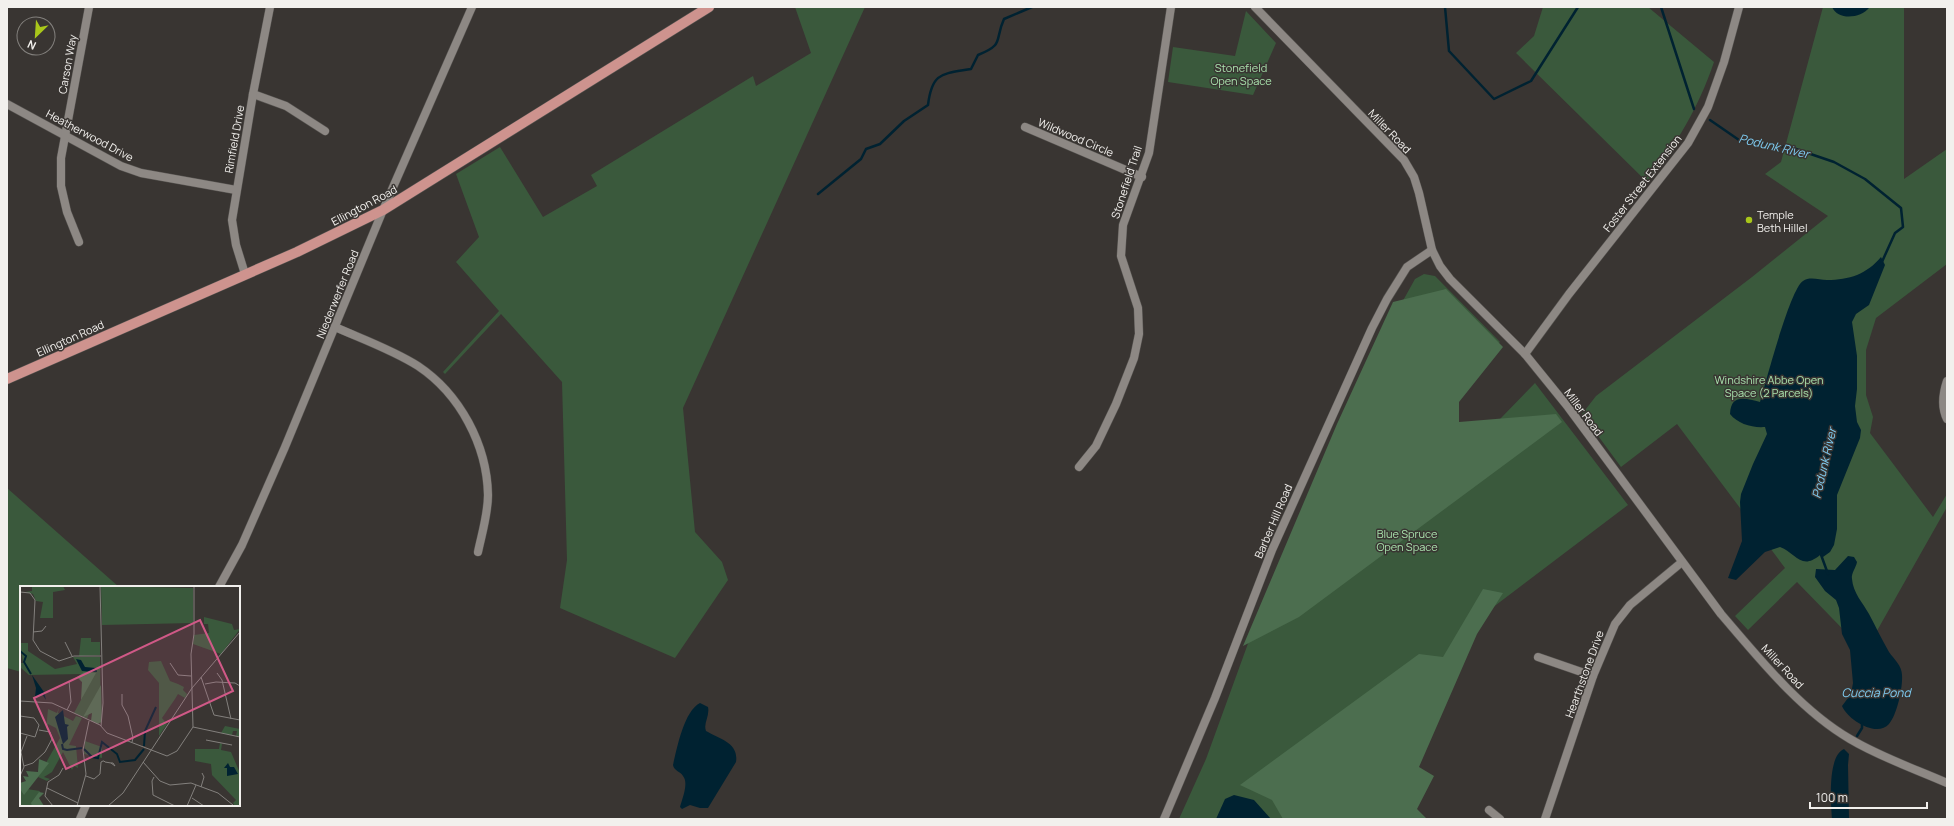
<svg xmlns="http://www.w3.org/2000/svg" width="1954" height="826" font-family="Manrope,sans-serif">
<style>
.green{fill:#3a593c}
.forest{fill:#4c6e4f}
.water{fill:#002231}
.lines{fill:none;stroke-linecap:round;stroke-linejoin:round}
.stream{stroke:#002231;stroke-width:2.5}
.minor-casing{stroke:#575451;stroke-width:9}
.major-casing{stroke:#575451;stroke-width:11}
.minor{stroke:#8d8884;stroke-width:8}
.major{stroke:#ce938e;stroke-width:10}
.poi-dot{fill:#a9c71a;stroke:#393532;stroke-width:1.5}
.labels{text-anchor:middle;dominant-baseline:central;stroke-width:3;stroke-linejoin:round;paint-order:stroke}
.street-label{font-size:11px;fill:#f2f0ed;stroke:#393532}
.park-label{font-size:11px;fill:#a9e2ad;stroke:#393532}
.poi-label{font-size:11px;fill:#f2f0ed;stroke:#393532;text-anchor:start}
.water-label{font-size:12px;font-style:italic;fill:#7eccf2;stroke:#393532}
.inset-river{fill:none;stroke:#002231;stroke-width:2}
.inset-road{fill:none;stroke:#83807d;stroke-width:1}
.view{fill:#d05987;fill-opacity:0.15;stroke:#d05987;stroke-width:2}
.inset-edge{fill:none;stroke:#f2f0ed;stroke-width:2}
</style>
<rect width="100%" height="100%" fill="#393532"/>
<g class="green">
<polygon points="795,7 865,7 683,408 695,532 722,562 728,580 675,658 560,608 567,560 562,382 501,314 445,374 443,372 499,311 456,262 479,237 456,174 500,147 543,217 597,186 591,175 753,76 756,86 811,53"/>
<path d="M1543 7H1648L1714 62C1698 109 1677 143 1647 182L1516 53 1534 36Z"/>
<polygon points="1823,7 1904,7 1904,179 1947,149 1947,264 1876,318 1866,350 1866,395 1873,417 1870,433 1933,517 1947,494 1947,507 1865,652 1797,582 1748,630 1735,616 1785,568 1677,424 1621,467 1582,414 1596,396 1752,277 1828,216 1765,174 1781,162"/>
<polygon points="1246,11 1276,43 1253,95 1168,82 1173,47 1235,56"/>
<polygon points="1424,274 1435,276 1500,342 1431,413 1468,452 1535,383 1628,505 1467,627 1388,819 1179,819 1206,759 1250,638 1380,342 1415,279"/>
<polygon points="7,488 119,587 21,587 21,672 7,668"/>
</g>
<g class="forest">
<polygon points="1446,289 1503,347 1459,402 1459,422 1556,414 1562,422 1299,617 1243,646 1337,424 1393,302"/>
<polygon points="1483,589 1503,593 1477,634 1419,767 1434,776 1417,809 1427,819 1283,819 1272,800 1240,785 1419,654 1443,657"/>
</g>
<g class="water">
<path d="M1832 7H1869V8C1861 18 1838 21 1832 7Z"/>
<path d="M1881 257 1885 265 1869 305 1856 314 1852 322 1857 356V389L1855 406 1857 422 1861 430 1860 438 1837 495V529L1834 545 1830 552 1823 557 1820 555C1801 571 1796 553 1780 547L1765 552 1736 580 1728 578 1742 541 1740 502 1741 494 1753 464 1767 434 1765 427C1752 428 1738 424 1730 414 1731 393 1746 399 1760 402 1766 382 1790 289 1803 281 1810 276 1819 280 1827 280 1849 280 1867 274 1881 257Z"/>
<path d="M1848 556 1854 557 1857 562C1856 568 1851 573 1852 579 1853 593 1863 603 1869 614 1876 627 1882 640 1889 652 1894 659 1902 666 1902 675 1903 687 1897 715 1889 724 1877 738 1848 720 1842 706L1851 694 1853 683 1850 650 1842 634 1839 608 1836 600 1825 591 1815 577 1816 569 1835 570Z"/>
<path d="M700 703 708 707C710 716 703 723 706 731 720 739 739 743 736 762L708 808H700L690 805 682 809 680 807C682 799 689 783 683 776 680 771 674 771 673 765 677 748 684 711 700 703Z"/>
<path d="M1844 749 1849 754 1848 765 1849 819H1832C1831 804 1827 756 1844 749Z"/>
<polygon points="1234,795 1254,800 1271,819 1216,819 1225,799"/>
</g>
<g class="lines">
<g class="stream">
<polyline points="1445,7 1449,51 1494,99 1531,81 1578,7"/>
<polyline points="1661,7 1694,109"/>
<polyline points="1710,120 1739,140 1793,148 1834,162 1865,179 1901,208 1903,227 1895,233 1881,264"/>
<path d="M818 194 861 159 866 149 880 144 904 121 928 105C932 72 942 74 971 69L978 55C1005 44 994 41 1004 19L1032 7"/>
<polyline points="1820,552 1828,574"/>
<polyline points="1857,736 1862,728 1862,723"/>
</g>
<defs>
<g id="minor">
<path d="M1255 7 1404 160 1414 177 1419 193 1432 250 1440 266 1450 279 1525 354 1568 407 1721 614C1758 657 1800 710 1850 739 1880 757 1915 769 1947 783"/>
<polyline points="253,94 286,106 325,131"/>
<polyline points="7,104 121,166 141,173 236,190"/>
<polyline points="1025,127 1142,177"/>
<polyline points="79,242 67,212 61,186 61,158 89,7"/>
<polyline points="245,274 236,245 232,220 253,94 270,7"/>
<path d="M335 327C362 339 393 350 418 366 460 394 487 445 488 495 488 514 482 533 478 552"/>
<polyline points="1525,354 1569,294 1688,143 1708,107 1724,62 1739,7"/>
<path d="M1947 381C1943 393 1941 407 1947 419"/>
<polyline points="1079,467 1096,446 1116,404 1134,358 1139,334 1138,308 1121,256 1123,225 1149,153 1171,7"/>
<polyline points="219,587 242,545 285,447 383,210 472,7"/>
<polyline points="1538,657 1593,676"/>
<polyline points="1489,810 1500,819"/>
<polyline points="80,819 86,805"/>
<polyline points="1164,819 1215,698 1272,550 1372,328 1387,299 1407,267 1432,250"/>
<polyline points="1545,819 1593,676 1615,624 1630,605 1682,562"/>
</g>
<polyline id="major" points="7,379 297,252 383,210 709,7"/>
</defs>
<use href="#minor" class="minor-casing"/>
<use href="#major" class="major-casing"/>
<use href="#minor" class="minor"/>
<use href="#major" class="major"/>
</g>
<circle class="poi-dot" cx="1749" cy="220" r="4"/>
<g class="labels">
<g class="street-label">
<text transform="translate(67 64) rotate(-80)">Carson Way</text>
<text transform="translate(1390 131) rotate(46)">Miller Road</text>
<text transform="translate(90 135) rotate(28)">Heatherwood Drive</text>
<text transform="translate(1076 137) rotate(23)">Wildwood Circle</text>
<text transform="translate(234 139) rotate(-80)">Rimfield Drive</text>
<text transform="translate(1126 182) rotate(-72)">Stonefield Trail</text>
<text transform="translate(1642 183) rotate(-52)">Foster Street Extension</text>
<text transform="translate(364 205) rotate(-28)">Ellington Road</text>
<text transform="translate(337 294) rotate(-68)">Niederwerfer Road</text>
<text transform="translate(70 338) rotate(-24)">Ellington Road</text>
<text transform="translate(1584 412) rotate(53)">Miller Road</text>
<text transform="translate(1273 521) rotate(-67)">Barber Hill Road</text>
<text transform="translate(1783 666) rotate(47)">Miller Road</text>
<text transform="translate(1584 674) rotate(-70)">Hearthstone Drive</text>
</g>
<g class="park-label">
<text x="1241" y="67">Stonefield<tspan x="1241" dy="13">Open Space</tspan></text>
<text x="1769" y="379">Windshire Abbe Open<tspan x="1769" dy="13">Space (2 Parcels)</tspan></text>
<text x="1407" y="533">Blue Spruce<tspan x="1407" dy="13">Open Space</tspan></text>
</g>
<g class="poi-label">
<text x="1757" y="214">Temple<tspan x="1757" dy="13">Beth Hillel</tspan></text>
</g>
<g class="water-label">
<text transform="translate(1774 146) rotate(13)">Podunk River</text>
<text transform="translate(1824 463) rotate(-77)">Podunk River</text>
<text x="1876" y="692">Cuccia Pond</text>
</g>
</g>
<g transform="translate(20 586)">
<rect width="220" height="220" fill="#393532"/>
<path d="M12 0H43L45 4 33 6V32H20L23 16 16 15 13 8 5 6 12 5ZM81 0 173 2V37L82 39ZM184 31 212 38 214 44 220 43 201 68 173 58 174 49 189 47 188 38H184ZM61 52H71V56H80V69L59 70ZM0 57H8V65L35 83 57 78 53 71H80L81 137 72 135 75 127 70 125 67 133 54 127 63 110 62 88 9 89 0 81V77H3ZM141 75 150 95 158 98 161 91 158 98 164 101 163 104 167 108 165 112 158 108 155 113 142 132 147 138 139 150V97L128 84 129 76ZM39 121 38 127 53 135 56 130 62 132 49 159 56 160 58 182 54 180 52 184 43 166 32 186 24 191 30 193 27 195 18 191 7 195 9 187 18 191 40 152 36 142 28 138 26 144 28 123 37 127ZM205 140 220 143V150H216L217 145H213L212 149 201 147ZM65 155 82 161V172L64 168ZM200 157 202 158 201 164 211 166 220 187V220H215L213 217 216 214 192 189 191 178 175 175V163H199ZM0 202 20 205 17 210 21 220H0Z" fill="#3a593c"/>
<path d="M64 86 76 87 61 114 62 96 57 91ZM81 99 82 135 78 138 71 135 72 127 63 131ZM19 173 29 177 4 209 0 203V197L6 195 3 190 9 191 6 185 18 186ZM19 206 24 207 19 212 24 220H12L11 217Z" fill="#4c6e4f"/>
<path d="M56 73 61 74 65 81 76 82 77 86 62 85ZM12 89 24 106 26 114 22 108 15 111 16 102ZM43 124 45 138 49 139 47 141 48 153 43 158 35 131ZM208 177 210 181H214L218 188 207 190V182H204Z" fill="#002231"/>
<path class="inset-river" d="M0 65 6 70 4 76 11 88M42 158 43 163 47 164 62 162M124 160 125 145 136 121M64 163 72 171 78 172 82 156 97 168 100 176 115 174 124 163"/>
<path class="inset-road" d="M80 0 83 117 81 140M0 6 10 7 15 14 13 54 20 65 39 75 54 70H81M13 46 22 45 26 40M45 56 52 70M150 77 158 89 171 90M197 87 202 94 211 133M181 91 194 129 220 134M185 98 196 96 215 97 220 100M102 108V119L108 130 113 152 112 156M0 115 32 117 80 139 87 147 147 170 157 165 173 141 220 151M47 124 51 116 49 95M173 141 171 68 174 48V0M0 147 15 151 19 139 14 132 0 130M186 154 212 159M123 176 140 195 150 199 171 197 198 207 213 219M4 180 13 177 25 166 32 153 30 146 19 144M0 190 4 181 1 166 7 150M66 190 74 193 80 188 81 176 83 175H84L85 176 91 177H93L95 180 91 177M134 191 132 195 133 209 155 220M181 201 184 191 182 187M27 202 58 217M172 212 184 220M33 220 25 210 28 196 39 189 43 182M57 220 66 188 63 164 69 135M88 220 103 207 172 102 220 46M167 220 176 199"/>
<path class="view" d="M180 34 213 105 46 183 14 112Z"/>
<rect width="220" height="220" class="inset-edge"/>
</g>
<rect width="1954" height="826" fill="none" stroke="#f2f0ed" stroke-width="16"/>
<g transform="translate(36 36) rotate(205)"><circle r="19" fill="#393532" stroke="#83807d"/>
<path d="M0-3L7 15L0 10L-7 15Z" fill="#a9c71a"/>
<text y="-6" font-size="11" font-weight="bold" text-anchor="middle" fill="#f2f0ed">N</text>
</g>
<path d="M1810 802v6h117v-6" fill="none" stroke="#f2f0ed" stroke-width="2"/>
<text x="1816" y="802" font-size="12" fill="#f2f0ed" stroke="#393532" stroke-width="3" paint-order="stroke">100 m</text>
</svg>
